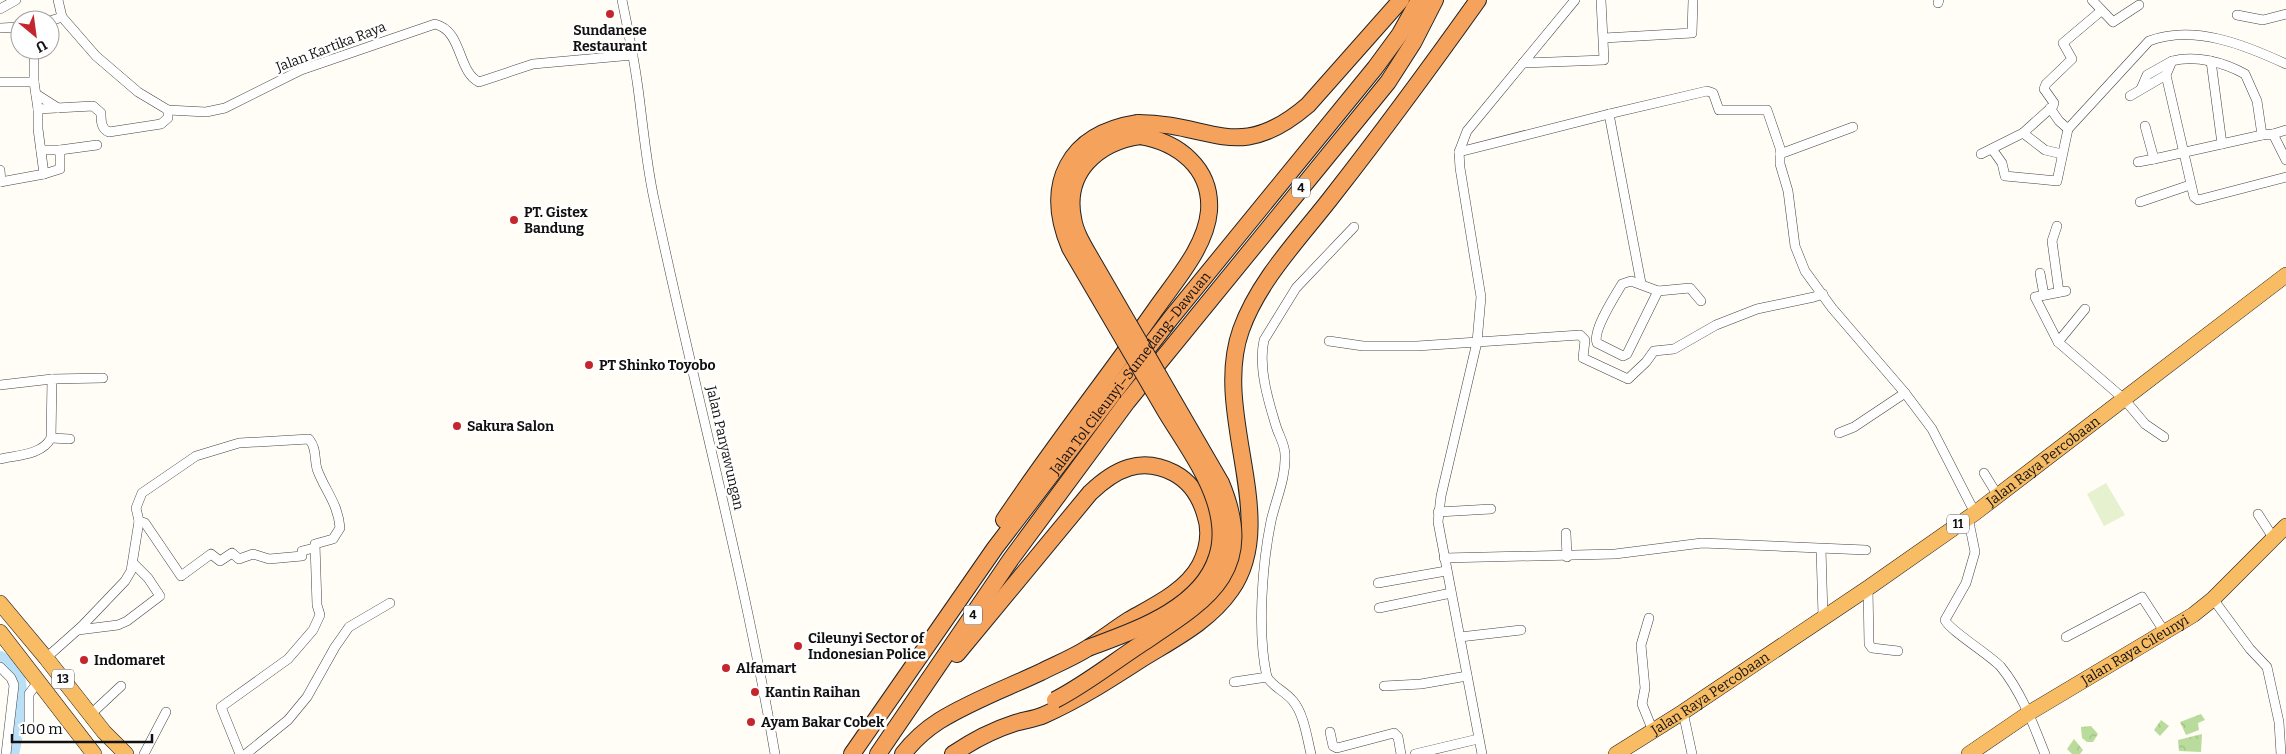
<svg xmlns="http://www.w3.org/2000/svg" width="2286" height="754" font-family="Bitter,serif">
<style>
.forest{fill:url(#forest-crowns)}
.pitch{fill:#e6f2cf}
.lines{fill:none;stroke-linecap:round;stroke-linejoin:round}
.river{stroke:#b9e0f7;stroke-width:16}
.minor-casing{stroke:#444;stroke-width:10}
.trunk-casing{stroke:#222;stroke-width:16}
.motorway-casing{stroke:#222;stroke-width:18}
.minor{stroke:#fff;stroke-width:9}
.trunk{stroke:#f7bc64;stroke-width:15}
.motorway{stroke:#f5a25d;stroke-width:16}
.motorway-bridge-casing{stroke:#222;stroke-width:18;stroke-linecap:butt}
.motorway-bridge{stroke:#f5a25d;stroke-width:16}
.poi-dot{fill:#c4262e;stroke:#fff;stroke-width:2}
.labels{text-anchor:middle;dominant-baseline:central;stroke-width:5;stroke-linejoin:round;paint-order:stroke}
.shield{fill:#fff;stroke:#585858;stroke-width:1}
.shield-label{font-size:12px;font-weight:bold;fill:#111}
.poi-label{font-size:14px;font-weight:bold;fill:#111;stroke:#fff;text-anchor:start}
.street-label{font-size:14px;fill:#111;stroke:#fff}
</style>
<defs>
<pattern id="forest-crowns" width="20" height="18" patternUnits="userSpaceOnUse" patternTransform="scale(1.25)"><rect width="20" height="18" fill="#b9dc9c"/><path d="M2 6a3 3 0 1 1 6 0M12 15a3 3 0 1 1 6 0" fill="none" stroke="#9ebc85"/></pattern>
</defs>
<rect width="100%" height="100%" fill="#fffdf5"/>
<g class="forest">
<polygon points="2201,714 2205,720 2198,723 2199,730 2186,735 2180,722"/>
<polygon points="2161,720 2169,726 2160,736 2154,730"/>
<polygon points="2091,726 2098,734 2093,742 2087,742 2082,738 2081,727"/>
<polygon points="2202,734 2201,752 2179,751 2178,740"/>
<polygon points="2074,739 2083,750 2080,754 2072,754 2067,749"/>
</g>
<polygon class="pitch" points="2106,483 2125,515 2104,526 2087,494"/>
<g class="lines">
<path class="river" d="M0 659C5 664 13 670 16 676 24 693 15 736 11 754"/>
<defs>
<g id="minor">
<path d="M58 0 62 17 96 56 138 92 168 110 206 112 225 108 301 70 435 24C463 31 457 71 479 82L533 64 633 55"/>
<path d="M622 0C628 29 634 58 638 88 643 125 646 162 654 199 693 384 743 567 775 754"/>
<polyline points="2092,0 2113,22 2139,5"/>
<polyline points="1938,3 1939,0"/>
<polyline points="0,9 16,0"/>
<polyline points="2237,15 2263,20 2286,14"/>
<polyline points="50,21 62,17"/>
<polyline points="0,28 20,27"/>
<polyline points="1604,38 1692,33 1693,0"/>
<polyline points="34,61 34,82"/>
<polyline points="2211,61 2222,144"/>
<polyline points="1523,63 1604,60 1601,0"/>
<path d="M0 82H34L38 109 93 106 101 113C101 121 101 129 109 132L161 124 168 118V110"/>
<polyline points="2141,89 2147,75 2172,61"/>
<polyline points="36,94 58,108"/>
<polyline points="2130,96 2166,75"/>
<path d="M2050 108 2059 121 2068 129 2149 41C2194 24 2245 45 2286 64"/>
<polyline points="1609,114 1641,283"/>
<polyline points="2145,126 2154,159 2262,135"/>
<polyline points="2273,134 2286,130"/>
<polyline points="1992,149 2002,163 2005,176 2057,181 2068,129"/>
<polyline points="41,150 60,150 97,145"/>
<polyline points="1459,152 1609,114 1707,91 1713,93 1719,110 1767,110 1780,148 1780,164 1788,191 1795,246 1805,271 1832,308 1905,393"/>
<polyline points="1780,154 1853,127"/>
<polyline points="1981,154 2023,133"/>
<polyline points="2062,154 2045,150 2023,133 2053,106 2054,103 2044,89 2046,84 2072,59 2063,43 2101,11"/>
<path d="M2286 160 2273 134 2262 135 2257 101 2245 74C2223 62 2196 55 2172 61L2166 75 2194 197 2198 200 2286 177"/>
<polyline points="2138,162 2154,159"/>
<polyline points="0,170 1,182"/>
<polyline points="44,174 60,169 60,150"/>
<polyline points="0,182 44,174 38,129 38,109"/>
<polyline points="2140,202 2190,185"/>
<polyline points="2057,226 2052,241 2059,292"/>
<polyline points="2040,273 2044,295"/>
<path d="M1631 281 1658 291 1627 354 1623 356 1597 343C1592 331 1615 296 1622 284Z"/>
<polyline points="1658,291 1690,288 1701,301"/>
<polyline points="2066,291 2035,297 2058,342 2124,399 2145,424 2164,437"/>
<polyline points="1329,341 1363,346 1417,346 1580,335 1585,340 1583,358 1628,379 1646,362 1654,351 1674,349 1716,325 1757,309 1814,297 1823,294"/>
<polyline points="2058,342 2085,309"/>
<polyline points="0,385 52,379"/>
<polyline points="1839,433 1854,427 1905,393 1932,429 1975,513"/>
<polyline points="51,438 70,439"/>
<path d="M0 459C18 455 42 455 51 438L52 379 103 378"/>
<polyline points="1984,473 1998,496"/>
<polyline points="1438,512 1491,509"/>
<polyline points="2258,514 2274,539"/>
<path d="M1968 517 1975 552 1966 583 1945 620C1949 630 1990 655 2001 667 2022 693 2033 724 2045 754"/>
<polyline points="139,521 145,523 181,576 211,554 220,561 232,553 239,559 253,554 269,559 302,556 302,551 314,548"/>
<polyline points="1566,533 1567,557"/>
<polyline points="1821,549 1823,616"/>
<polyline points="1444,558 1615,554 1702,543 1866,550"/>
<polyline points="1378,583 1446,571"/>
<polyline points="1868,588 1869,644 1872,648 1898,651"/>
<polyline points="2213,599 2250,649 2267,667 2279,722 2281,754"/>
<polyline points="1379,608 1451,593"/>
<polyline points="1649,618 1641,645 1645,688 1642,704 1653,731"/>
<polyline points="78,630 118,625 127,621 160,596 148,578 133,563"/>
<polyline points="1460,637 1521,630"/>
<polyline points="2066,637 2142,597 2164,631"/>
<path d="M46 658 82 626 125 581 131 571 139 521 136 508 142 493 196 456 239 443 309 439C317 449 314 458 317 469 325 491 338 503 340 528L333 539 315 544 317 605 320 615 313 630 288 659 221 707 240 754"/>
<polyline points="0,667 11,678 14,685 6,754"/>
<path d="M1267 677C1257 634 1262 565 1271 521 1276 499 1286 478 1285 455 1285 444 1279 436 1276 426 1268 400 1258 367 1264 340L1296 288 1354 227"/>
<path d="M1234 682 1267 677C1273 687 1285 691 1293 701 1304 714 1307 738 1311 754"/>
<polyline points="1384,686 1421,684 1467,676"/>
<polyline points="1683,712 1692,754"/>
<polyline points="90,715 121,686"/>
<polyline points="29,726 29,694 38,682"/>
<polyline points="1330,732 1333,746 1337,748 1394,733 1398,737 1401,754"/>
<polyline points="144,754 166,712"/>
<polyline points="246,754 288,720 307,697 335,647 349,627 390,603"/>
<polyline points="1415,754 1478,739"/>
<polyline points="1482,754 1438,522 1441,496 1477,342 1481,297 1460,168 1459,152 1467,131 1575,0"/>
</g>
<g id="trunk">
<polyline points="0,603 46,658 104,732 126,754"/>
<polyline points="0,632 94,754"/>
<path id="s1" d="M1616 754 1683 712 1868 588 1975 513 2286 275"/>
<path id="s2" d="M1969 754 2029 713 2193 615 2213 599 2286 526"/>
</g>
<g id="motorway">
<path d="M1138 123C1212 123 1238 165 1308 105L1401 0"/>
<path d="M1004 520C1052 448 1105 381 1155 310 1175 281 1206 247 1209 211 1212 168 1178 142 1140 136"/>
<path id="s3" d="M852 754 995 548 1171 318 1375 68 1400 34 1419 0"/>
<polyline points="878,754 1011,559 1127,402 1388,82 1413,43 1435,0"/>
<path d="M903 754C913 741 925 730 939 721 971 701 1007 688 1041 672 1057 664 1074 657 1088 648 1102 639 1115 629 1129 620 1154 606 1186 591 1200 565 1208 549 1211 531 1205 514 1200 497 1191 482 1174 473 1141 456 1115 469 1090 493L957 654"/>
<path d="M953 754C972 741 993 730 1015 723 1025 720 1035 719 1044 715 1078 700 1109 680 1140 660 1172 640 1209 622 1231 590 1281 519 1211 414 1241 330 1259 279 1302 236 1334 194 1384 130 1431 66 1478 0"/>
</g>
</defs>
<use href="#minor" class="minor-casing"/>
<use href="#trunk" class="trunk-casing"/>
<use href="#motorway" class="motorway-casing"/>
<use href="#minor" class="minor"/>
<use href="#trunk" class="trunk"/>
<use href="#motorway" class="motorway"/>
<defs>
<g id="motorway-bridge">
<path d="M1088 648C1133 631 1201 609 1217 557 1223 539 1221 520 1215 501 1205 470 1183 440 1166 412 1134 357 1102 303 1070 248 1043 184 1068 134 1138 123"/>
<path d="M1055 700C1086 684 1112 663 1141 644 1207 600 1258 572 1221 483L1090 257C1083 245 1075 232 1073 218 1064 172 1098 142 1140 136"/>
</g>
</defs>
<use href="#motorway-bridge" class="motorway-bridge-casing"/>
<use href="#motorway-bridge" class="motorway-bridge"/>
</g>
<g class="poi-dot">
<circle cx="610" cy="14" r="5"/>
<circle cx="514" cy="220" r="5"/>
<circle cx="589" cy="365" r="5"/>
<circle cx="457" cy="426" r="5"/>
<circle cx="798" cy="646" r="5"/>
<circle cx="84" cy="660" r="5"/>
<circle cx="726" cy="668" r="5"/>
<circle cx="755" cy="692" r="5"/>
<circle cx="751" cy="722" r="5"/>
</g>
<g class="labels">
<g class="shield">
<rect x="1292" y="178.5" width="18" height="19" rx="4"/>
<rect x="1947" y="514.5" width="22" height="19" rx="4"/>
<rect x="964" y="605.5" width="18" height="19" rx="4"/>
<rect x="52" y="669.5" width="22" height="19" rx="4"/>
</g>
<g class="shield-label">
<text x="1301" y="188">4</text>
<text x="1958" y="524">11</text>
<text x="973" y="615">4</text>
<text x="63" y="679">13</text>
</g>
<g class="poi-label">
<text x="610" y="30" text-anchor="middle">Sundanese<tspan x="610" dy="16">Restaurant</tspan></text>
<text x="524" y="212">PT. Gistex<tspan x="524" dy="16">Bandung</tspan></text>
<text x="599" y="365">PT Shinko Toyobo</text>
<text x="467" y="426">Sakura Salon</text>
<text x="808" y="638">Cileunyi Sector of<tspan x="808" dy="16">Indonesian Police</tspan></text>
<text x="94" y="660">Indomaret</text>
<text x="736" y="668">Alfamart</text>
<text x="765" y="692">Kantin Raihan</text>
<text x="761" y="722">Ayam Bakar Cobek</text>
</g>
<g class="street-label">
<text transform="translate(331 47) rotate(-21)">Jalan Kartika Raya</text>
<text stroke="none"><textPath href="#s3" startOffset="472">Jalan Tol Cileunyi–Sumedang–Dawuan</textPath></text>
<text transform="translate(725 448) rotate(77)">Jalan Panyawungan</text>
<text stroke="none"><textPath href="#s1" startOffset="518">Jalan Raya Percobaan</textPath></text>
<text stroke="none"><textPath href="#s2" startOffset="196">Jalan Raya Cileunyi</textPath></text>
<text stroke="none"><textPath href="#s1" startOffset="112">Jalan Raya Percobaan</textPath></text>
</g>
</g>
<g transform="translate(35 35) rotate(151)"><circle r="24" fill="#ffffff" stroke="#a0a0a0"/>
<path d="M0-4L9 19L0 12L-9 19Z" fill="#c4262e"/>
<text y="-8" font-size="14" font-weight="bold" text-anchor="middle" fill="#111111">U</text>
</g>
<path d="M12 734v8h140v-8" fill="none" stroke="#111111" stroke-width="2.5"/>
<text x="20" y="734" font-size="15" fill="#111111" stroke="#ffffff" stroke-width="4" paint-order="stroke">100 m</text>
</svg>
